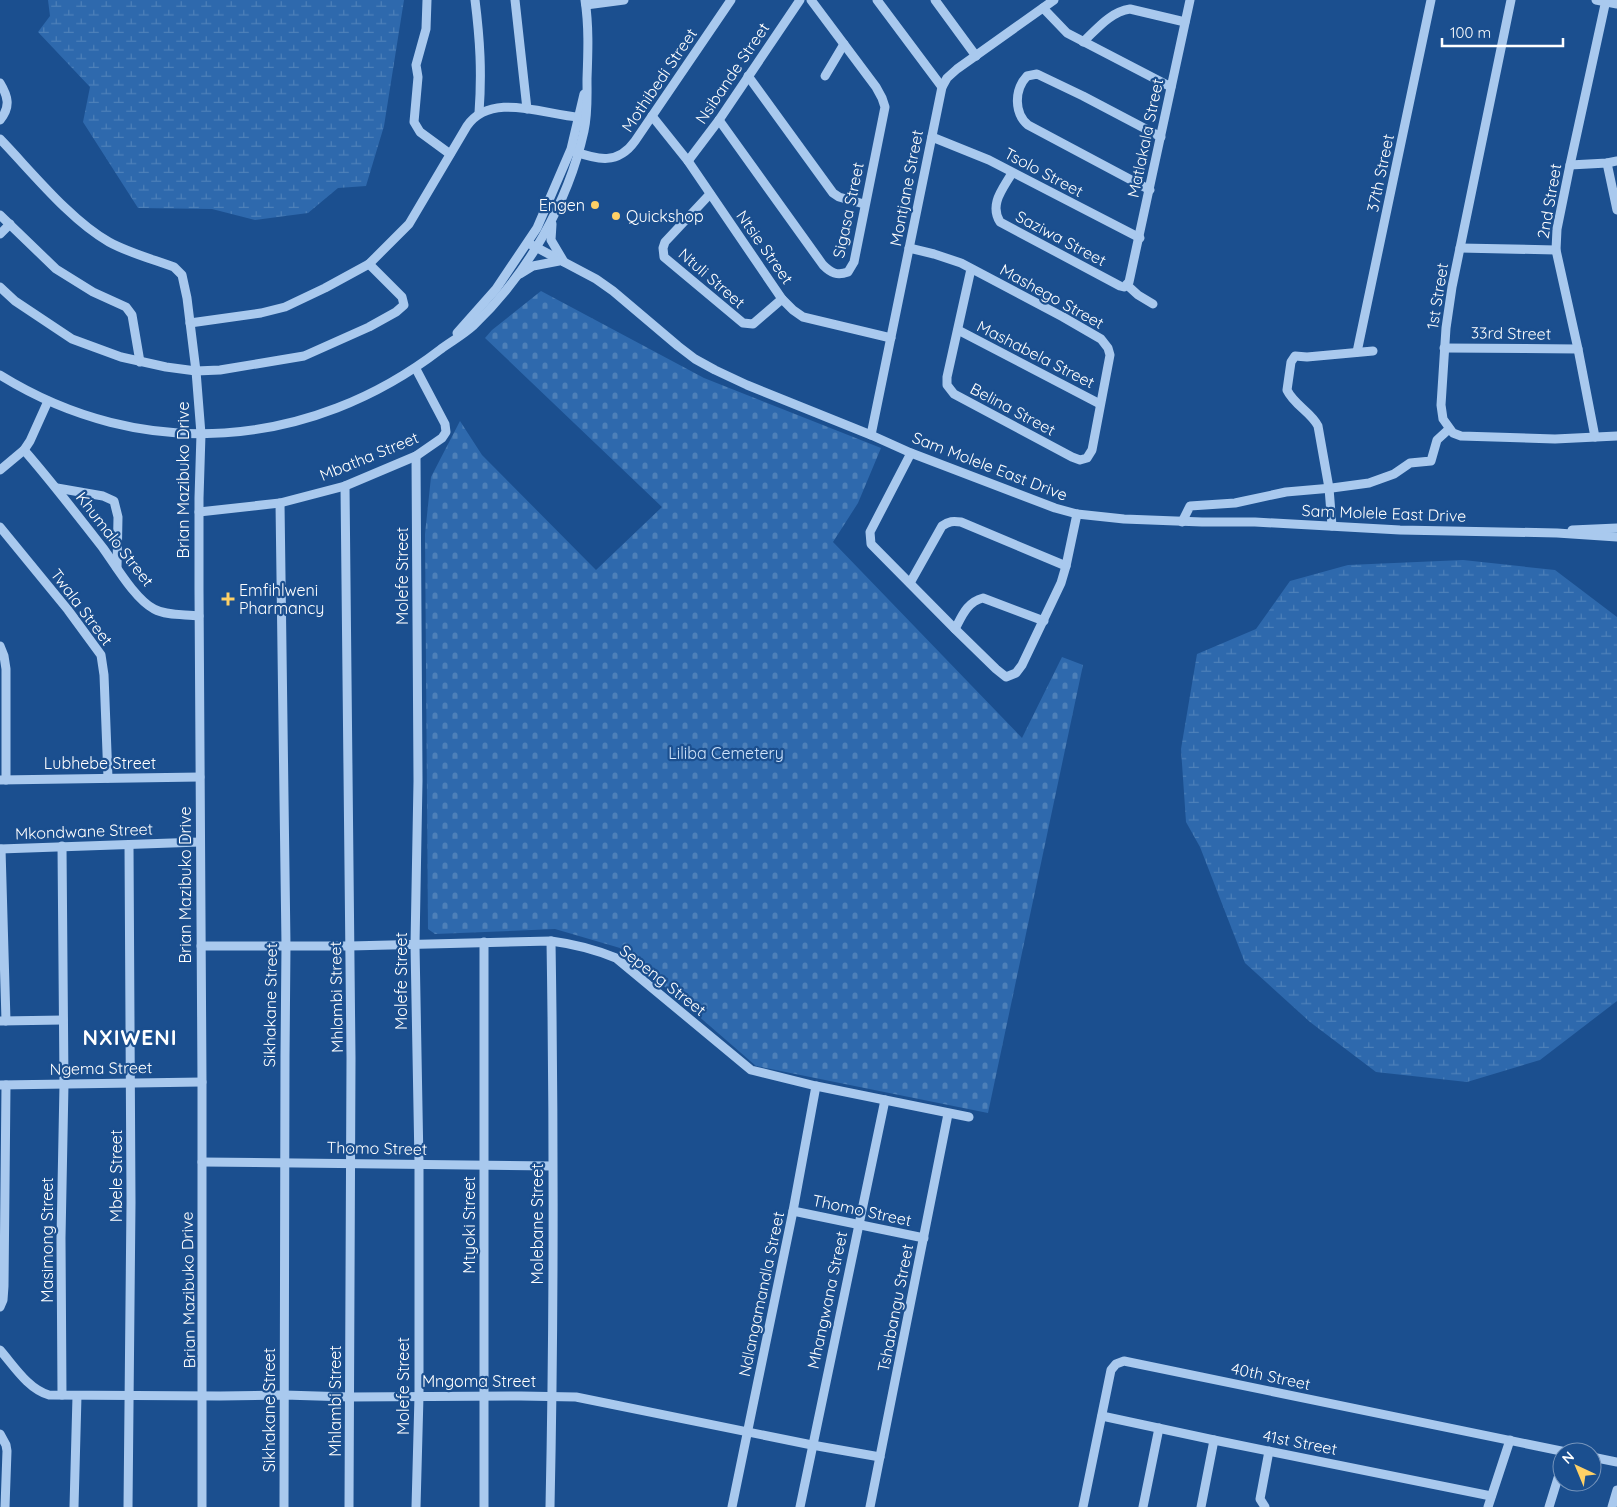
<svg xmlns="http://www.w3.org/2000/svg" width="1617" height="1507" font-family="Quicksand,sans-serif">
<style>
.wetland{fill:url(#wetland-marsh)}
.cemetery{fill:url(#cemetery-stones)}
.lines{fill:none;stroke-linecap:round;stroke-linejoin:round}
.minor{stroke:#a9c9ee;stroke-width:9}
.poi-dot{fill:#ffd166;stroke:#1b4f8f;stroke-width:2}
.labels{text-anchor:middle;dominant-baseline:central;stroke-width:4.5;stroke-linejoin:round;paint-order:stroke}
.street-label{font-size:16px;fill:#fff;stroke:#1b4f8f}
.poi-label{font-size:16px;fill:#fff;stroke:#1b4f8f;text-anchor:start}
.park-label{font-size:16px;fill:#cfe3fa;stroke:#1b4f8f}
.district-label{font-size:21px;font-weight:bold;letter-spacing:1px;fill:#fff;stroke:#1b4f8f}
</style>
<defs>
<pattern id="wetland-marsh" width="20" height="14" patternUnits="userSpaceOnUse" patternTransform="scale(1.25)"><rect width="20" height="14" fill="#2e69ad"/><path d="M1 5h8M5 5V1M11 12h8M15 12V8" fill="none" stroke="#4d80b9"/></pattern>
<pattern id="cemetery-stones" width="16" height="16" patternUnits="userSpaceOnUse" patternTransform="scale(1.25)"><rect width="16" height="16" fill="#2e69ad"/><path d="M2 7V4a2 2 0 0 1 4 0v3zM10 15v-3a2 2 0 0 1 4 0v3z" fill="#4d80b9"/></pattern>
</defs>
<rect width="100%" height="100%" fill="#1b4f8f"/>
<g class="wetland">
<polygon points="48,0 404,0 384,126 366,186 338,188 308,213 255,220 212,209 138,208 83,122 90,87 38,32 50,16"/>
<polygon points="1463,560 1555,570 1617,617 1617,1001 1540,1060 1467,1082 1376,1072 1310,1022 1245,963 1200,847 1186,822 1181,749 1197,654 1256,629 1290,581 1348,565"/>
</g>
<polygon class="cemetery" points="541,291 704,378 881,448 858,503 833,542 1022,738 1062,657 1083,665 988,1113 756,1066 620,948 555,929 435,934 428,929 425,534 431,477 460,421 482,455 596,570 662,507 485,338 492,330"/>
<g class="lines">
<g class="minor">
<polyline points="427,0 426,29 416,65 418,77 414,122 420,132 450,154"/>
<path d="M475 0C480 40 482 72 479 113"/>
<polyline points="515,0 527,109"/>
<polyline points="877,0 942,87"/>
<polyline points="935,0 976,56"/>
<polyline points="1511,0 1452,287 1446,328 1441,405 1443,419 1453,433 1461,436 1555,439 1617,436"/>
<polyline points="1596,0 1617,4"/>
<polyline points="586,5 624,0"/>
<polyline points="1043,8 1067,33 1171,87"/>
<path d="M1083 42C1097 29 1110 12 1130 9L1185 22"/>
<polyline points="748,76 833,193 839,197 864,204"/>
<polyline points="825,76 844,44"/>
<path d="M0 83C8 96 11 107 0 120"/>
<polyline points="652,116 688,161 782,299 793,310 803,317 891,338"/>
<path d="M719 120 823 265C831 273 837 276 848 272L854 262 885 107 882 98 876 87 811 0"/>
<polyline points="932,137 989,160 1140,238"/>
<path d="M0 139C31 171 70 220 109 242 129 253 152 259 174 267L182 275 187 298 196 371 201 434 199 498V589L202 1082V1507"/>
<path d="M573 151C598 160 618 165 635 141L731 0"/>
<polyline points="688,161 719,120 800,0"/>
<polyline points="1607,163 1617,210"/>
<polyline points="1570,165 1607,163 1617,161"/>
<path d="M1012 173C1003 189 989 204 1000 222L1120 286 1124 287 1129 282 1190 0"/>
<path d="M1150 190 1028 125C1014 113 1014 90 1027 76L1037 74 1083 96 1161 137"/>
<polyline points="710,194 665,242 663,248 664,257 743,323 753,324 782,299"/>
<polyline points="0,215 56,269 93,292 126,307 132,315 140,362"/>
<polyline points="552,224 551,240 564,262"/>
<polyline points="0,234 10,224"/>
<polyline points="528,243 596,279 613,291 678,346 695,359 715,370 747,385 871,435 911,453 1055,508 1077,514 1124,519 1202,522 1255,522 1400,530 1557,533 1617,537"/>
<polyline points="909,248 934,254 961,263 1063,317 1101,339 1108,348 1110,355 1092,450 1087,458 1080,460 1072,457 954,394 947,385 947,377 971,269"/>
<polyline points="1460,248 1556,250"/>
<polyline points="520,274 533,266 559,261"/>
<polyline points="1127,285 1138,295 1153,304"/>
<polyline points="0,287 15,301 72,339 121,357 166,367 196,371 220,370 304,356 369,327 396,312 404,305 402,297 369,264"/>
<path d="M190 323 261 313 285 307 325 288 369 264 409 224 467 126C491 91 545 115 579 117"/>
<polyline points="958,330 1100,404"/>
<polyline points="457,333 496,289 537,228 571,149 584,94"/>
<polyline points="1444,348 1578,349"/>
<polyline points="1357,352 1431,0"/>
<path d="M0 375C142 463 310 450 441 349 452 341 463 335 473 326 527 275 568 203 584 131 588 113 587 96 587 79 588 52 589 26 585 0"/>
<polyline points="871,435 942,87 947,78 957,69 1054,0"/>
<polyline points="1595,437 1578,349 1556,250 1557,229 1570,165 1606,0"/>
<path d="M24 450C52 482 77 515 103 548 116 566 135 599 154 609 167 616 185 614 199 616"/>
<polyline points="911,453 870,532 871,544 955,629 996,669 1006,677 1016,673 1022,665 1061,583 1066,566 1077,514"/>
<polyline points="0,470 24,450 30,441 48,401"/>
<polyline points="345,486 351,1058 349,1507"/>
<polyline points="57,488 103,496 114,501 118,517 117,568"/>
<polyline points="280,503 286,945 285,1057 284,1507"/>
<polyline points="199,512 280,503 345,486 416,456 442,438 446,432 445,424 416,369"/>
<polyline points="1182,522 1190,506 1235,503 1286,492 1332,488 1369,483 1394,474 1410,463 1431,461 1437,440 1449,429"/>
<path d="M1332 526 1329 488 1318 426C1311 412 1294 405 1287 390L1291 362 1295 356 1307 357 1373 351"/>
<polyline points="0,527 68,610 101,655 104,675 108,778"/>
<polyline points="1572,530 1617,528"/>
<path d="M910 583 942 526C949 521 953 521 961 522L1066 566"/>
<path d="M955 629C962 616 967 602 983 598L1044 621"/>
<polyline points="0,646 4,656 6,669 6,780"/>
<polyline points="0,780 200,777"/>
<polyline points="62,846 64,1084 61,1238 62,1395"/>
<polyline points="0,849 200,842"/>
<polyline points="1,849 6,1021"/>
<path d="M201 946H350L551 941C574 944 594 949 616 958L751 1070 816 1086 969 1117"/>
<polyline points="1,1021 63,1020"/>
<polyline points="0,1085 202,1082"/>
<polyline points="202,1162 552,1166"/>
<polyline points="793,1211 924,1238"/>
<polyline points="0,1307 3,1300 4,1286 6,1085"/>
<path d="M0 1350C14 1366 28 1389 49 1395L220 1396 284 1395 350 1397 521 1396 576 1397 812 1445 880 1457"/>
<polyline points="1102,1416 1214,1440 1491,1496"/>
<polyline points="0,1434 6,1445 7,1451 5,1507"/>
<polyline points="1592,1457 1617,1462"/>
<polyline points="74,1507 77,1396"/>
<polyline points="128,1507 131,1202 129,845"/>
<polyline points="416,1507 419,1396 419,1163 415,945 418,781 416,456"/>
<polyline points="484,1507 484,942"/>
<path d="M550 1507C554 1318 554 1130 551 941"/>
<polyline points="732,1507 793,1211 816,1086"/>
<polyline points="800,1507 885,1100"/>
<polyline points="870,1507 948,1114"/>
<polyline points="1083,1507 1111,1370 1116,1364 1124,1361 1566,1452"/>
<polyline points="1143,1507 1159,1428"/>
<polyline points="1201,1507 1214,1440"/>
<polyline points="1265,1507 1260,1499 1269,1451"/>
<polyline points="1488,1507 1510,1440"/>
<polyline points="1549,1507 1562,1465"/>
<polyline points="1612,1507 1617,1490"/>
</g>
</g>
<g class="poi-dot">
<circle cx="595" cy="205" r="5"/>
<circle cx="616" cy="216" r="5"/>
<path d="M225.5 591.5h5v5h5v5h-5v5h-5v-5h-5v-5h5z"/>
</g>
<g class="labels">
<g class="street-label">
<text transform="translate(732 73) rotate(-56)">Nsibande Street</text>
<text transform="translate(659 80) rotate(-56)">Mothibedi Street</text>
<text transform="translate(1145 138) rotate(-78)">Matlakala Street</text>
<text transform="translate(1044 172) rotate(28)">Tsolo Street</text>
<text transform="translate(1380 173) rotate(-78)">37th Street</text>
<text transform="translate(906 188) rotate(-79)">Montjane Street</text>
<text transform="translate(1549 201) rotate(-80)">2nd Street</text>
<text transform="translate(848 210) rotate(-78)">Sigasa Street</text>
<text transform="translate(1061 238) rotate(28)">Saziwa Street</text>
<text transform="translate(765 247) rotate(55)">Ntsie Street</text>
<text transform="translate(712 278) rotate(41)">Ntuli Street</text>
<text transform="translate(1052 296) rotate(29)">Mashego Street</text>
<text transform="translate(1437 296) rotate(-81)">1st Street</text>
<text transform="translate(1511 333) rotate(1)">33rd Street</text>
<text transform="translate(1036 354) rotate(27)">Mashabela Street</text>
<text transform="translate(1013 409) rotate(28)">Belina Street</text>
<text transform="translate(369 456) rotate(-22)">Mbatha Street</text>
<text transform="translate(990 466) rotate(21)">Sam Molele East Drive</text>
<text transform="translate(183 480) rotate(-90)">Brian Mazibuko Drive</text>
<text transform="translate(1384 513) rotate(2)">Sam Molele East Drive</text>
<text transform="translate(115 539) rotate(52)">Khumalo Street</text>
<text transform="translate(402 576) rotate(-90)">Molefe Street</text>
<text transform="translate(82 607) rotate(53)">Twala Street</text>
<text x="100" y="763">Lubhebe Street</text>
<text transform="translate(84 831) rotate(-2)">Mkondwane Street</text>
<text transform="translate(185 885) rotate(-90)">Brian Mazibuko Drive</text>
<text transform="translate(663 980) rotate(38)">Sepeng Street</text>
<text transform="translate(401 981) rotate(-90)">Molefe Street</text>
<text transform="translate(336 997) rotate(-91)">Mhlambi Street</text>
<text transform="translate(270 1005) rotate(-89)">Sikhakane Street</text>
<text transform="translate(101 1068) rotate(-1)">Ngema Street</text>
<text transform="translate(377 1148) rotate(1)">Thomo Street</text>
<text transform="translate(116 1176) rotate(-90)">Mbele Street</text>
<text transform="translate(862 1210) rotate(12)">Thomo Street</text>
<text transform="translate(537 1224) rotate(-90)">Molebane Street</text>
<text transform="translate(469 1225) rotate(-90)">Mtyoki Street</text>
<text transform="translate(47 1240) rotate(-90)">Masimong Street</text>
<text transform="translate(188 1290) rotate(-91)">Brian Mazibuko Drive</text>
<text transform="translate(761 1294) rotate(-78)">Ndlangamandla Street</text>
<text transform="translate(827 1300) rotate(-78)">Mhangwana Street</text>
<text transform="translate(895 1308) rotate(-79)">Tshabangu Street</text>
<text transform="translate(1271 1376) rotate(12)">40th Street</text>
<text x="479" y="1381">Mngoma Street</text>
<text transform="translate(403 1386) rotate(-90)">Molefe Street</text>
<text transform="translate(335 1401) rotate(-90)">Mhlambi Street</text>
<text transform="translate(269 1410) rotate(-90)">Sikhakane Street</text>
<text transform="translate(1300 1442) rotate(11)">41st Street</text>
</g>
<g class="poi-label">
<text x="585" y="205" text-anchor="end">Engen</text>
<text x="626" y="216">Quickshop</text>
<text x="239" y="590">Emfihlweni<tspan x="239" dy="18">Pharmancy</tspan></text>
</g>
<g class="park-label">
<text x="726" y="753">Liliba Cemetery</text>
</g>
<g class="district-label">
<text x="130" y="1037">NXIWENI</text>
</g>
</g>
<g transform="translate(1577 1467) rotate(316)"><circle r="24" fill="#1b4f8f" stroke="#7695bc"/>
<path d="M0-4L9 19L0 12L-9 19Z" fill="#ffd166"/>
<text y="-8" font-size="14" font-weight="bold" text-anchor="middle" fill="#ffffff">N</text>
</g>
<path d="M1442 38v8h121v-8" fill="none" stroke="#ffffff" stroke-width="2.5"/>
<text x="1450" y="38" font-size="15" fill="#ffffff" stroke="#1b4f8f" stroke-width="4" paint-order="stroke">100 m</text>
</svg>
